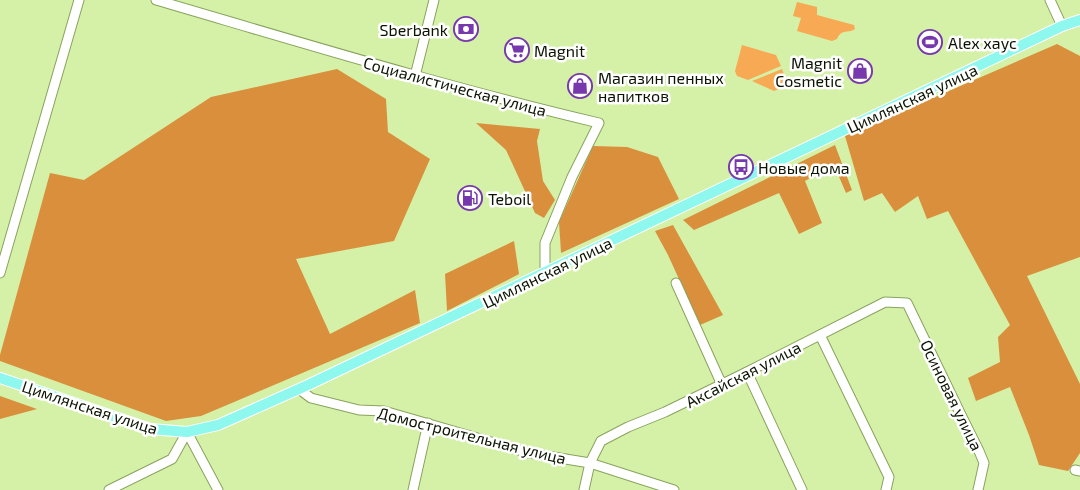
<svg xmlns="http://www.w3.org/2000/svg" width="1080" height="490" font-family="'Exo 2',sans-serif">
<style>
.green{fill:#f7a954}
.forest{fill:#d98f3c}
.lines{fill:none;stroke-linecap:round;stroke-linejoin:round}
.minor-casing{stroke:#89a35d;stroke-width:11}
.major-casing{stroke:#fff;stroke-width:12}
.minor{stroke:#fff;stroke-width:9}
.major{stroke:#8ef7ee;stroke-width:10}
.labels{text-anchor:middle;dominant-baseline:central;stroke-width:5;stroke-linejoin:round;paint-order:stroke}
.poi-label{font-size:16px;fill:#0b1400;stroke:#fff;text-anchor:start}
.street-label{font-size:16px;fill:#0b1400;stroke:#fff}
</style>
<rect width="100%" height="100%" fill="#d5f1a8"/>
<g class="green">
<path d="M797 2 817 7V15L854 25 855 29C848 34 842 28 837 39L832 41 797 31 801 18 793 16Z"/>
<polygon points="742,45 776,55 781,66 748,80 737,76 735,71"/>
<polygon points="782,69 788,85 774,91 752,81"/>
</g>
<g class="forest">
<polygon points="1057,44 1080,56 1080,257 1027,276 1080,384 1080,453 1068,471 1039,465 1029,435 1010,387 976,401 968,378 1000,362 998,337 1010,325 948,211 927,219 918,196 895,212 882,193 864,201 845,136"/>
<polygon points="337,69 386,99 388,132 430,159 394,241 296,259 330,334 415,290 420,323 201,416 166,421 0,361 0,355 50,173 84,180 211,97"/>
<polygon points="476,123 540,129 537,141 543,181 555,200 544,218 535,213 506,150"/>
<polygon points="835,145 852,190 846,193 834,165 805,181 822,223 799,234 779,193 694,230 683,220"/>
<polygon points="593,146 627,147 658,157 679,199 561,253 559,222"/>
<polygon points="673,225 723,315 700,325 668,255 655,231"/>
<polygon points="514,241 519,274 447,311 445,274"/>
<polygon points="0,396 37,409 0,419"/>
</g>
<g class="lines">
<defs>
<g id="minor">
<path d="M156 0C303 43 450 88 599 123L572 177 545 243V273"/>
<polyline points="1050,0 1062,26"/>
<polyline points="415,76 434,0"/>
<polyline points="0,273 79,0"/>
<polyline points="676,283 722,385"/>
<polyline points="820,335 889,477 886,490"/>
<polyline points="747,372 802,490"/>
<polyline points="299,389 311,398 359,410 384,411 529,453 590,463 674,490"/>
<polyline points="187,432 218,490"/>
<polyline points="1075,470 1080,471"/>
<polyline points="109,490 172,459 187,432"/>
<polyline points="413,490 428,423"/>
<polyline points="584,490 590,463 601,441 628,427 665,412 747,372 885,302 907,303 962,417 979,451 984,463 978,490"/>
</g>
<polyline id="major" points="0,378 150,429 187,432 218,425 308,385 1062,26 1080,20"/>
</defs>
<use href="#minor" class="minor-casing"/>
<use href="#major" class="major-casing"/>
<use href="#minor" class="minor"/>
<use href="#major" class="major"/>
</g>
<defs>
<symbol id="bank-ring" viewBox="-11 -11 22 22"><circle r="9.5" fill="#fff" stroke="#7838ad" stroke-width="1.5"/><path d="M-6-4H6V4H-6ZM0-2.3a2.3 2.3 0 1 0 0 4.6a2.3 2.3 0 1 0 0-4.6Z" fill="#7838ad"/></symbol>
<symbol id="stadium-ring" viewBox="-11 -11 22 22"><circle r="9.5" fill="#fff" stroke="#7838ad" stroke-width="1.5"/><path d="M0-5a6.5 5 0 1 0 0 10a6.5 5 0 1 0 0-10ZM-3.5-1.8h7v3.6h-7Z" fill="#7838ad"/></symbol>
<symbol id="supermarket-ring" viewBox="-11 -11 22 22"><circle r="9.5" fill="#fff" stroke="#7838ad" stroke-width="1.5"/><path d="M-6-5.5h2.5l.6 2H6L4.5 2H-2.5L-4.4-4H-6ZM-1.5 3.2a1.3 1.3 0 1 0 .1 0ZM3 3.2a1.3 1.3 0 1 0 .1 0Z" fill="#7838ad"/></symbol>
<symbol id="shop-ring" viewBox="-11 -11 22 22"><circle r="9.5" fill="#fff" stroke="#7838ad" stroke-width="1.5"/><path d="M-5-2.5h2.3a2.7 3.5 0 0 1 5.4 0H5L5.5 6h-11ZM-1.5-2.5h3a1.5 2.3 0 0 0-3 0Z" fill="#7838ad"/></symbol>
<symbol id="bus-ring" viewBox="-11 -11 22 22"><circle r="9.5" fill="#fff" stroke="#7838ad" stroke-width="1.5"/><path d="M-5-6H5V4H4V6H2V4H-2V6H-4V4H-5ZM-3.5-4V0h7V-4ZM-3.5 1.2v1.5H-2V1.2ZM2 1.2v1.5H3.5V1.2Z" fill="#7838ad"/></symbol>
<symbol id="fuel-ring" viewBox="-11 -11 22 22"><circle r="9.5" fill="#fff" stroke="#7838ad" stroke-width="1.5"/><path d="M-5.5-6h7V0h2V4h1.3V-2.5L3-4.5l.8-.8L6-3V5H2.5V1h-1V6h-7ZM-4.2-4.7v3.2H.2V-4.7Z" fill="#7838ad"/></symbol>
</defs>
<g fill-rule="evenodd">
<use href="#bank-ring" x="452" y="15" width="28" height="28"/>
<use href="#stadium-ring" x="916" y="28" width="28" height="28"/>
<use href="#supermarket-ring" x="503" y="36" width="28" height="28"/>
<use href="#shop-ring" x="846" y="57" width="28" height="28"/>
<use href="#shop-ring" x="566" y="72" width="28" height="28"/>
<use href="#bus-ring" x="727" y="153" width="28" height="28"/>
<use href="#fuel-ring" x="456" y="184" width="28" height="28"/>
</g>
<g class="labels">
<g class="poi-label">
<text x="448" y="29" text-anchor="end">Sberbank</text>
<text x="948" y="42">Alex хаус</text>
<text x="534" y="50">Magnit</text>
<text x="842" y="62" text-anchor="end">Magnit<tspan x="842" dy="18">Cosmetic</tspan></text>
<text x="598" y="77">Магазин пенных<tspan x="598" dy="18">напитков</tspan></text>
<text x="758" y="167">Новые дома</text>
<text x="488" y="198">Teboil</text>
</g>
<g class="street-label">
<text transform="translate(455 86) rotate(15)">Социалистическая улица</text>
<text transform="translate(912 98) rotate(-25)">Цимлянская улица</text>
<text transform="translate(547 272) rotate(-26)">Цимлянская улица</text>
<text transform="translate(743 374) rotate(-27)">Аксайская улица</text>
<text transform="translate(952 395) rotate(64)">Осиновая улица</text>
<text transform="translate(90 407) rotate(18)">Цимлянская улица</text>
<text transform="translate(472 435) rotate(14)">Домостроительная улица</text>
</g>
</g>
</svg>
